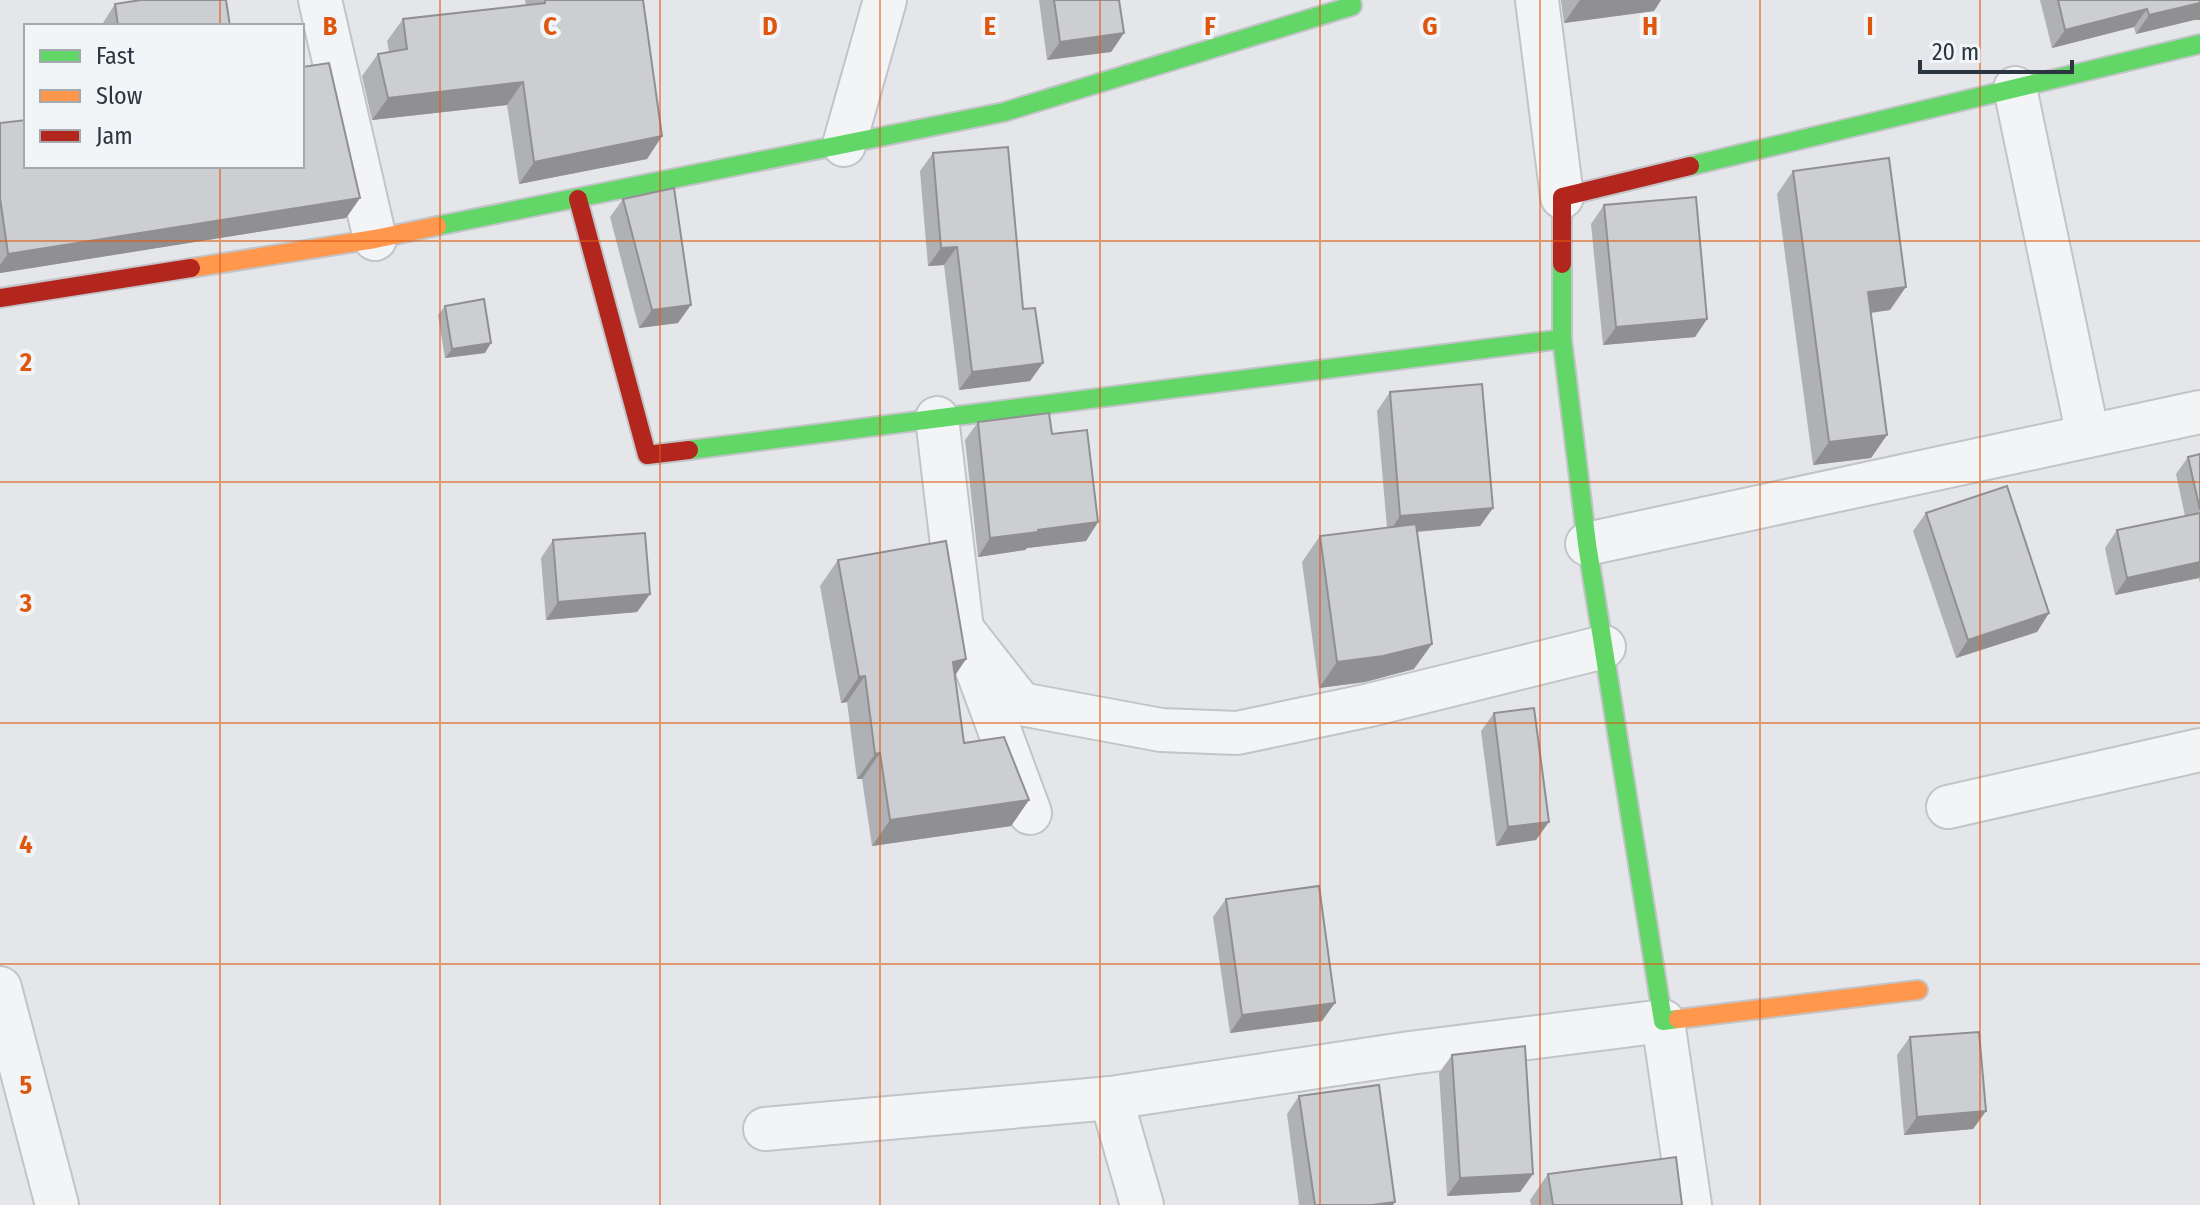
<svg xmlns="http://www.w3.org/2000/svg" width="2200" height="1205" font-family="'Fira Sans Condensed',sans-serif">
<style>
.lines{fill:none;stroke-linecap:round;stroke-linejoin:round}
.street-casing{stroke:#c2c4c7;stroke-width:46}
.fast-casing{stroke:#c2c4c7;stroke-width:22}
.slow-casing{stroke:#c2c4c7;stroke-width:22}
.jam-casing{stroke:#c2c4c7;stroke-width:22}
.street{stroke:#f3f4f5;stroke-width:42}
.fast{stroke:#63d668;stroke-width:18}
.slow{stroke:#ff974d;stroke-width:18}
.jam{stroke:#b3261e;stroke-width:18}
.wall{fill:#b0b1b4}
.shaded-wall{fill:#909092}
.building{fill:#cdced1;stroke:#909092;stroke-width:2}
.grid{fill:none;stroke:#df570f;stroke-width:2;stroke-opacity:0.55}
.grid-label{font-size:26px;text-anchor:middle;font-weight:bold;fill:#df570f;stroke:#f2f5f7;stroke-width:8;stroke-linejoin:round;paint-order:stroke}
</style>
<rect width="100%" height="100%" fill="#e4e6e9"/>
<g class="lines">
<defs>
<g id="street">
<polyline points="320,0 375,239"/>
<polyline points="1537,0 1562,197"/>
<polyline points="2015,88 2088,436"/>
<polyline points="844,145 885,0"/>
<polyline points="937,418 962,629 1030,813"/>
<polyline points="1587,544 2200,412"/>
<polyline points="962,629 1021,704 1161,730 1237,733 1370,705 1604,647"/>
<polyline points="1948,807 2200,750"/>
<polyline points="0,988 57,1205"/>
<polyline points="1111,1098 1142,1205"/>
<polyline points="765,1129 1111,1098 1410,1053 1663,1021 1690,1205"/>
</g>
<g id="fast">
<polyline points="1690,166 2200,44"/>
<polyline points="437,226 1004,112 1352,6 1351,0"/>
<polyline points="1562,264 1562,339 1587,544 1663,1021 1678,1019"/>
<polyline points="689,450 1562,339"/>
</g>
<g id="slow">
<polyline points="191,268 375,239 437,226"/>
<polyline points="1678,1019 1918,990"/>
</g>
<g id="jam">
<polyline points="578,199 647,455 689,450"/>
<polyline points="1562,264 1562,197 1690,166"/>
<polyline points="0,298 191,268"/>
</g>
</defs>
<use href="#street" class="street-casing"/>
<use href="#fast" class="fast-casing"/>
<use href="#slow" class="slow-casing"/>
<use href="#jam" class="jam-casing"/>
<use href="#street" class="street"/>
<use href="#fast" class="fast"/>
<use href="#slow" class="slow"/>
<use href="#jam" class="jam"/>
</g>
<g class="wall">
<polygon points="525,0 643,0 662,136 647,159 519,184 507,105 372,120 362,76 378,54 389,52 387,41 403,19 526,5"/>
<polygon points="1039,0 1119,0 1124,33 1111,52 1047,60"/>
<polygon points="1561,0 1661,0 1654,11 1564,23"/>
<polygon points="2040,0 2200,0 2194,20 2136,34 2134,27 2052,48"/>
<polygon points="115,4 230,26 101,26"/>
<polygon points="0,123 360,198 346,218 0,273"/>
<polygon points="933,153 1023,309 1043,363 1030,381 959,390 944,265 928,266 920,171"/>
<polygon points="1793,171 1890,310 1871,313 1887,435 1871,458 1813,465 1777,194"/>
<polygon points="623,199 678,323 639,328 610,217"/>
<polygon points="1604,205 1707,319 1695,337 1603,345 1591,224"/>
<polygon points="445,306 485,353 445,358 438,315"/>
<polygon points="1390,392 1493,508 1480,526 1417,532 1414,669 1365,682 1319,688 1302,562 1320,536 1387,528 1377,411"/>
<polygon points="978,422 1052,434 1098,522 1086,541 1027,548 1025,550 978,557 965,440"/>
<polygon points="2200,454 2200,584 2199,578 2115,595 2105,548 2117,530 2185,516 2176,474 2188,457"/>
<polygon points="1926,513 2049,613 2037,632 1956,658 1913,531"/>
<polygon points="553,540 650,594 637,612 546,620 541,558"/>
<polygon points="838,560 966,659 955,676 964,743 1029,800 1011,826 872,846 862,779 857,779 847,702 841,703 820,586"/>
<polygon points="1494,713 1536,840 1496,846 1481,731"/>
<polygon points="1226,899 1322,1021 1230,1033 1213,917"/>
<polygon points="1910,1037 1986,1111 1973,1129 1904,1135 1897,1055"/>
<polygon points="1452,1055 1533,1174 1520,1192 1447,1196 1439,1073"/>
<polygon points="1299,1096 1393,1205 1299,1205 1287,1114"/>
<polygon points="1548,1174 1682,1205 1531,1205 1530,1200"/>
</g>
<g class="shaded-wall">
<polygon points="1580,0 1661,0 1654,11 1564,23"/>
<polygon points="2200,3 2200,20 2194,20 2136,34 2149,15"/>
<polygon points="2147,9 2134,27 2052,48 2065,30"/>
<polygon points="1124,33 1111,52 1047,60 1060,42"/>
<polygon points="523,82 507,105 372,120 388,98"/>
<polygon points="662,136 647,159 519,184 534,162"/>
<polygon points="360,198 346,218 0,273 0,265 8,254"/>
<polygon points="957,247 944,265 928,266 941,248"/>
<polygon points="1906,287 1890,310 1852,315 1868,292"/>
<polygon points="691,305 678,323 639,328 652,310"/>
<polygon points="1707,319 1695,337 1603,345 1616,327"/>
<polygon points="491,343 485,353 445,358 452,349"/>
<polygon points="1043,363 1030,381 959,390 972,372"/>
<polygon points="1887,435 1871,458 1813,465 1829,442"/>
<polygon points="1493,508 1480,526 1388,534 1400,516"/>
<polygon points="1098,522 1086,541 1027,548 1025,550 978,557 990,538 1038,530"/>
<polygon points="2200,562 2200,576 2199,578 2115,595 2127,578"/>
<polygon points="650,594 637,612 546,620 558,602"/>
<polygon points="2049,613 2037,632 1956,658 1968,640"/>
<polygon points="1432,644 1414,669 1365,682 1319,688 1337,662"/>
<polygon points="966,659 948,685 953,662"/>
<polygon points="865,676 847,702 841,703 859,677"/>
<polygon points="880,753 862,779 857,779 875,754"/>
<polygon points="1029,800 1011,826 872,846 890,820"/>
<polygon points="1549,822 1536,840 1496,846 1508,827"/>
<polygon points="1335,1003 1322,1021 1230,1033 1242,1015"/>
<polygon points="1986,1111 1973,1129 1904,1135 1917,1117"/>
<polygon points="1533,1174 1520,1192 1447,1196 1460,1178"/>
<polygon points="1395,1202 1393,1205 1372,1205"/>
</g>
<g class="building">
<polygon points="141,0 226,0 230,26 118,26 115,4"/>
<polygon points="545,0 643,0 662,136 534,162 523,82 388,98 378,54 407,49 403,19 545,3"/>
<polygon points="1054,0 1119,0 1124,33 1060,42"/>
<polygon points="2058,0 2200,0 2200,3 2149,15 2147,9 2065,30"/>
<polygon points="329,63 360,198 8,254 0,198 0,123 26,120 26,166 302,166 302,67"/>
<polygon points="1008,147 1023,309 1035,308 1043,363 972,372 957,247 941,248 933,153"/>
<polygon points="1889,158 1906,287 1868,292 1887,435 1829,442 1793,171"/>
<polygon points="674,188 691,305 652,310 623,199"/>
<polygon points="1696,197 1707,319 1616,327 1604,205"/>
<polygon points="484,299 491,343 452,349 445,306"/>
<polygon points="1482,384 1493,508 1400,516 1390,392"/>
<polygon points="1049,413 1052,434 1087,430 1098,522 1038,530 1038,532 990,538 978,422"/>
<polygon points="2200,454 2200,510 2188,457"/>
<polygon points="2007,486 2049,613 1968,640 1926,513"/>
<polygon points="2200,513 2200,562 2127,578 2117,530"/>
<polygon points="1416,524 1432,644 1383,656 1337,662 1320,536"/>
<polygon points="645,533 650,594 558,602 553,540"/>
<polygon points="946,541 966,659 953,662 964,743 1004,737 1029,800 890,820 880,753 875,754 865,676 859,677 838,560"/>
<polygon points="1534,708 1549,822 1508,827 1494,713"/>
<polygon points="1319,886 1335,1003 1242,1015 1226,899"/>
<polygon points="1979,1032 1986,1111 1917,1117 1910,1037"/>
<polygon points="1525,1046 1533,1174 1460,1178 1452,1055"/>
<polygon points="1379,1085 1395,1202 1372,1205 1315,1205 1299,1096"/>
<polygon points="1676,1157 1682,1205 1553,1205 1548,1174"/>
</g>
<path class="grid" d="M220 0V26M440 0V1205M660 0V1205M880 0V1205M1100 0V1205M1320 0V1205M1540 0V1205M1760 0V1205M1980 0V1205M220 166V1205M0 241H2200M0 482H2200M0 723H2200M0 964H2200"/>
<g class="grid-label">
<text x="330" y="35">B</text>
<text x="550" y="35">C</text>
<text x="770" y="35">D</text>
<text x="990" y="35">E</text>
<text x="1210" y="35">F</text>
<text x="1430" y="35">G</text>
<text x="1650" y="35">H</text>
<text x="1870" y="35">I</text>
<text x="26" y="371">2</text>
<text x="26" y="612">3</text>
<text x="26" y="853">4</text>
<text x="26" y="1094">5</text>
</g>
<rect x="24" y="24" width="280" height="144" fill="#f2f5f7" stroke="#a3a9ae" stroke-width="2"/>
<rect x="40" y="50" width="40" height="12" fill="#63d668" stroke="#a3a9ae" stroke-width="2"/>
<text x="96" y="64" font-size="24" fill="#2c3640">Fast</text>
<rect x="40" y="90" width="40" height="12" fill="#ff974d" stroke="#a3a9ae" stroke-width="2"/>
<text x="96" y="104" font-size="24" fill="#2c3640">Slow</text>
<rect x="40" y="130" width="40" height="12" fill="#b3261e" stroke="#a3a9ae" stroke-width="2"/>
<text x="96" y="144" font-size="24" fill="#2c3640">Jam</text>
<path d="M1920 60v12h152v-12" fill="none" stroke="#2c3640" stroke-width="4"/>
<text x="1932" y="60" font-size="24" fill="#2c3640" stroke="#f2f5f7" stroke-width="6" paint-order="stroke">20 m</text>
</svg>
